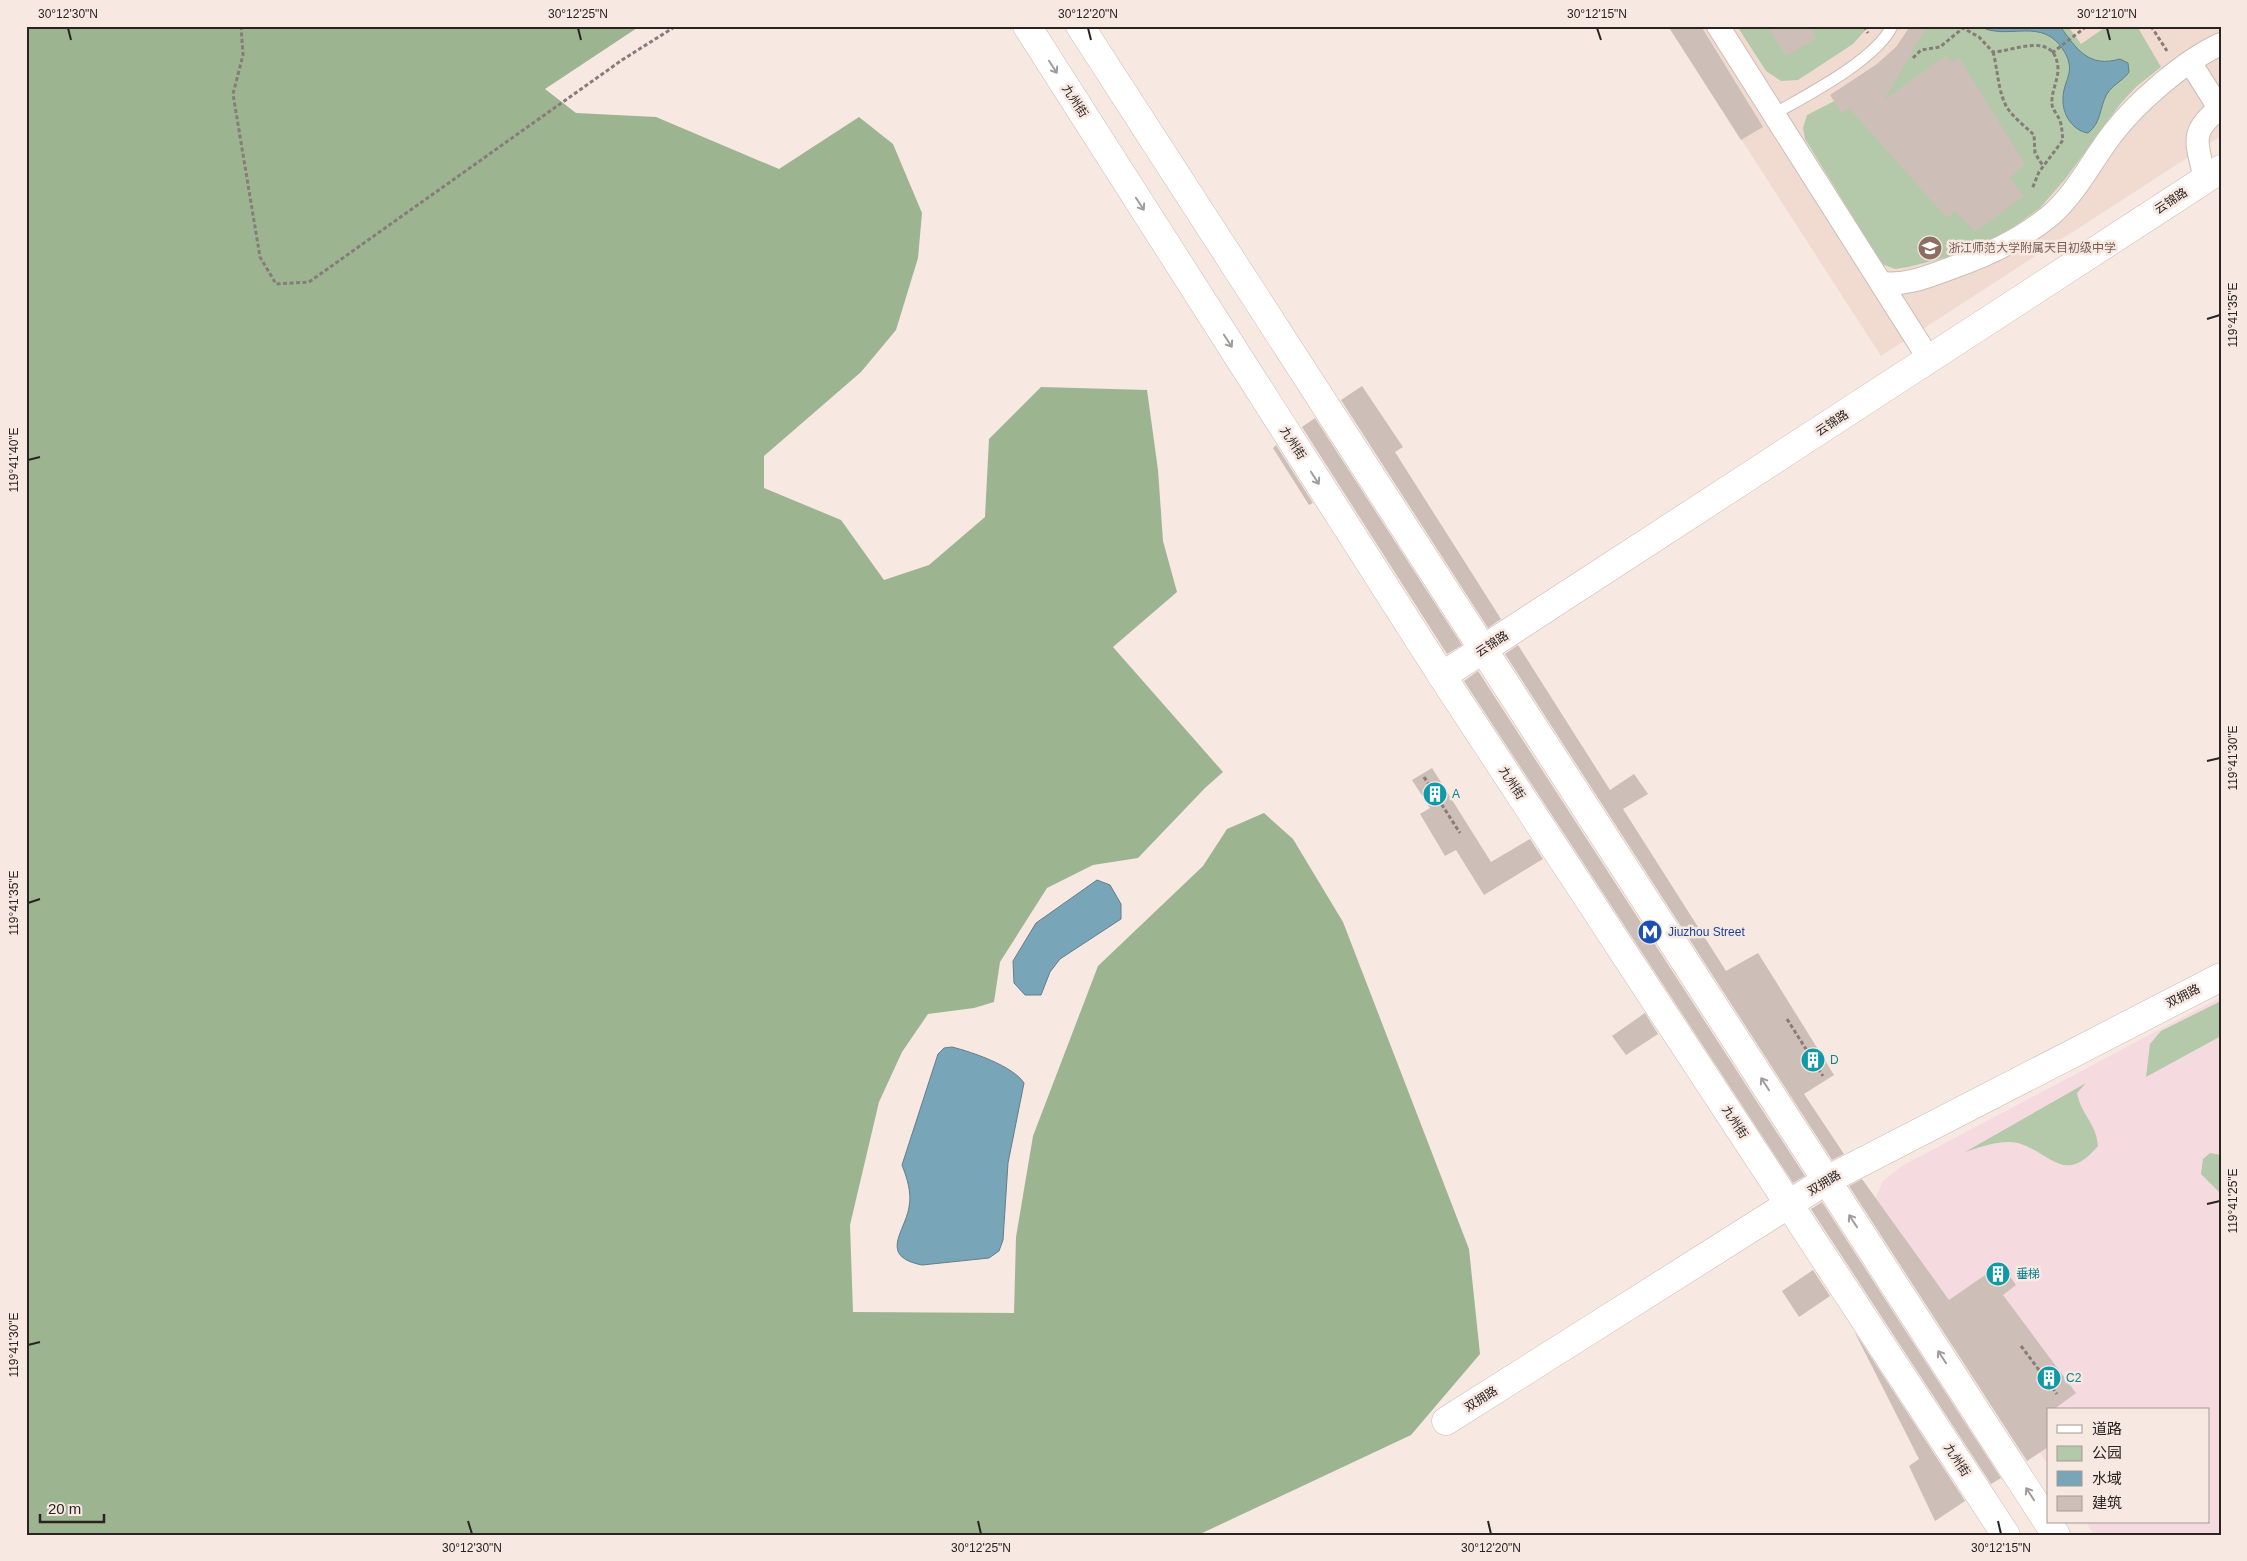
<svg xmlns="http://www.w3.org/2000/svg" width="2247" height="1561" font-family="Arial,'Noto Sans SC',sans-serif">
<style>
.commercial{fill:#f5dadf}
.built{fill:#f1dbd0}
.green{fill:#b4c9aa}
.forest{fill:#9db491}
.water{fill:#78a6b8;stroke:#607f8b}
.building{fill:#cdbfb8}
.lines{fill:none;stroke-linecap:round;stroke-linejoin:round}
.service-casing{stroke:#cbbdb6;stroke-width:13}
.minor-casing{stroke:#cbbdb6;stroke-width:24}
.tertiary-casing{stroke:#cbbdb6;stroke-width:29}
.secondary-casing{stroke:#cbbdb6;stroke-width:29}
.path{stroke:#867c78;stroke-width:3;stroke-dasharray:4 2.5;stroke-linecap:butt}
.service{stroke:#fff;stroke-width:11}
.minor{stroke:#fff;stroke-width:22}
.tertiary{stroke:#fff;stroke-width:28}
.secondary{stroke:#fff;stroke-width:28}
.oneway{stroke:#9f9c9b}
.ticks{fill:none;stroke:#292421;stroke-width:2}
.labels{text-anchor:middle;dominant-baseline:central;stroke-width:5;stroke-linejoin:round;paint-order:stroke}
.street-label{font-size:12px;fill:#292421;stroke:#f7e8e1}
.education-label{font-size:12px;fill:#785e54;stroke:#f7e8e1;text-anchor:start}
.culture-label{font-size:12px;fill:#0d838f;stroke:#f7e8e1;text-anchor:start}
.transit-label{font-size:12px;fill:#164399;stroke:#f7e8e1;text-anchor:start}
.neatline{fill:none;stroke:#292421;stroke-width:2}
.ticks-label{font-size:12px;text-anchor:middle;fill:#292421}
</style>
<rect width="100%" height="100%" fill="#f7e8e1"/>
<polygon class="commercial" points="2221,997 2221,1535 2094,1535 2086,1522 2208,1522 2208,1410 2048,1410 2048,1465 1875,1199 1883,1181 1902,1166"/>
<polygon class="built" points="1668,26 2221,26 2221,136 1881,356"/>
<g class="green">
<polygon points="1737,26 1869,26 1853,44 1798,80 1781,81 1766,71"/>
<polygon points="1927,26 2068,26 2081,44 2107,26 2137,26 2161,67 2137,86 2121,103 2066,178 2040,208 1993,242 1968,252 1908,267 1895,269 1882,264 1805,139 1803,128 1807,115 1883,76"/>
<polygon points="2221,1001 2221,1036 2146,1077 2150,1044 2161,1031"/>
<path d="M2086 1083 2077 1093C2082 1117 2096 1122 2098 1146 2064 1186 2052 1153 2018 1143 2002 1139 1980 1147 1965 1152Z"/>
<polygon points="2210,1153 2221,1155 2221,1194 2201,1174 2203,1159"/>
</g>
<polygon class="forest" points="26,26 640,26 545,89 576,113 656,117 779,169 859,117 893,144 922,213 918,258 896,330 861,372 764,456 764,488 841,520 884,580 929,565 985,517 989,439 1041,387 1147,390 1158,470 1163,541 1177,592 1113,647 1223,772 1205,788 1138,858 1093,865 1047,888 1000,962 994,1002 974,1008 928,1014 902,1052 879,1102 850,1225 853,1312 1014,1313 1016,1237 1033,1136 1098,966 1203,866 1227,829 1264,813 1293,839 1343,922 1469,1249 1480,1354 1411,1435 1198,1535 26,1535"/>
<g class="water">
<path d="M1979 26H2060C2077 50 2089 68 2120 59L2128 63 2129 72C2123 81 2113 84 2107 94 2099 108 2102 122 2088 133 2073 131 2062 114 2063 99 2063 79 2077 73 2064 51 2042 15 2008 42 1979 26Z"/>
<polygon points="1097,880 1110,885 1121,904 1121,919 1060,959 1050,972 1041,995 1025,995 1014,983 1013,961 1036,923"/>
<path d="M952 1047C972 1052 1013 1066 1024 1083L1008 1163 1003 1240 999 1251 989 1258 922 1265C878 1256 905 1232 909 1207 912 1193 907 1178 902 1165L938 1054 944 1048Z"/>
</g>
<g class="building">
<polygon points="1668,26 1701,26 1763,127 1741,140"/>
<polygon points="1767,26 1808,26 1817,38 1786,56"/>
<polygon points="1910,26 1927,26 1884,100 1946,55 1951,62 1959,58 2025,164 2010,178 2024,196 1975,232 1955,211 1947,218 1849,108 1842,113 1830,95 1877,64 1896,47"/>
<polygon points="1362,386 1403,447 1395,452 1501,619 1488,628 1341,400"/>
<polygon points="1315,418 1462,645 1447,654 1302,427"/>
<polygon points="1276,445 1313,503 1309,505 1273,448"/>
<polygon points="1518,645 1610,790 1634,774 1648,794 1623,809 1726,971 1758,953 1834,1075 1804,1094 1844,1154 1832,1160 1505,654"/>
<polygon points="1478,671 1805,1176 1793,1183 1464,681"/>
<polygon points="1432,768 1491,862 1530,839 1543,859 1484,895 1456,850 1445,856 1420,814 1430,808 1412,780"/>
<polygon points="1645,1013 1658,1034 1626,1055 1612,1036"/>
<polygon points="1862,1179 1949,1300 2001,1264 2016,1285 2003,1295 2076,1393 2053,1410 2048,1410 2048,1447 2027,1461 1849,1186"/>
<polygon points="1822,1202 2001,1478 1991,1484 1811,1209"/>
<polygon points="1813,1270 1830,1296 1799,1317 1782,1291"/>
<polygon points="1854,1331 1965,1501 1935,1521 1909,1466 1919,1459"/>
</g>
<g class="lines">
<defs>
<path id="service" d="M1774 114C1807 95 1876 60 1892 26"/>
<g id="minor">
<polyline points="1718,26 1929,359"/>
<polyline points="2190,62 2219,108"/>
<path d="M2205 179C2197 142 2188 133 2221 107"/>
<path d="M1881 283C1907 286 1929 276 1954 267 1988 255 2023 238 2051 215 2077 192 2092 160 2113 133 2137 102 2185 60 2221 44"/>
</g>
<g id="tertiary">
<polyline points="1442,676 2221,169"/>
<polyline points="1446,1421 1827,1180 2221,977"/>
</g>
<g id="secondary">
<polyline points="1027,26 1442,676 2006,1535"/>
<polyline points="1080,26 2056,1535"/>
</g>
</defs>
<use href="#service" class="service-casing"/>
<use href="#minor" class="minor-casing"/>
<use href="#tertiary" class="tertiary-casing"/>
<use href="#secondary" class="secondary-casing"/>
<g class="path">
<polyline points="241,26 243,55 233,94 260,257 276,284 309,282 622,60 676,26"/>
<polyline points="1864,26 1868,33"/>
<polyline points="2151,26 2167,51"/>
<path d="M1993 52C1998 70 1998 94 2008 109 2015 119 2026 127 2034 135L2035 153 2043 166"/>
<polyline points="2052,53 2087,26"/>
<path d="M1913 58 1921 50 1940 47 1963 28 1979 37 1993 52C2015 51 2056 30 2058 69 2058 81 2051 92 2052 104 2052 109 2058 115 2060 121 2062 126 2062 134 2063 140L2039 172 2032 189"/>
<polyline points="1424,777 1460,833"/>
<polyline points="1787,1019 1823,1076"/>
<polyline points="2021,1346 2057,1394"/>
</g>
<use href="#service" class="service"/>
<use href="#minor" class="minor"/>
<use href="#tertiary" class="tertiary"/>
<use href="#secondary" class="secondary"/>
</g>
<defs><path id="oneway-shaft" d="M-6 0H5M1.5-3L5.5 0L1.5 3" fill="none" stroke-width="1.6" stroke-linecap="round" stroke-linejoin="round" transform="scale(1.25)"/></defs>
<g class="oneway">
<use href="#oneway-shaft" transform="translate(1053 67) rotate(57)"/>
<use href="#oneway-shaft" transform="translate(1140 204) rotate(57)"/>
<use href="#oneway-shaft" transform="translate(1228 341) rotate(57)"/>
<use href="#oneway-shaft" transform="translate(1315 478) rotate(57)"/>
<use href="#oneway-shaft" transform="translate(1765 1084) rotate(-123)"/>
<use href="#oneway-shaft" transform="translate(1853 1221) rotate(-123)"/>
<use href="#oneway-shaft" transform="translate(1942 1357) rotate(-123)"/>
<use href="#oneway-shaft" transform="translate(2030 1494) rotate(-123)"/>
</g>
<path class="ticks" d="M68 28 71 40M578 28 581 40M1088 28 1091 40M1597 28 1601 40M2107 28 2110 40M2207 319 2220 315M28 460 40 457M2207 761 2220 758M28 903 40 899M2207 1204 2220 1201M28 1345 40 1342M468 1521 472 1534M978 1521 981 1534M1488 1521 1491 1534M1998 1521 2001 1534"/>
<defs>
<symbol id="school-disc" viewBox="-11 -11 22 22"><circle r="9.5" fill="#8d6e63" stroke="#f7e8e1"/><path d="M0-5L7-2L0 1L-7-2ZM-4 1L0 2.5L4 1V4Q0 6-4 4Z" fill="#fff"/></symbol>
<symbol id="building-disc" viewBox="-11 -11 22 22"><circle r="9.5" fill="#0f9aa8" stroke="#f7e8e1"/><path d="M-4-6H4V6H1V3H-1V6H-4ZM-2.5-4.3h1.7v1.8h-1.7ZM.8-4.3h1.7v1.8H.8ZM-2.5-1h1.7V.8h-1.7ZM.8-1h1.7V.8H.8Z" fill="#fff"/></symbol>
<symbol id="metro-disc" viewBox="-11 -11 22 22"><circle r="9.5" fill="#1a4fb4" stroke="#f7e8e1"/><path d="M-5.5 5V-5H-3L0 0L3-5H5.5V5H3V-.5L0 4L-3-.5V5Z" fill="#fff"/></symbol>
</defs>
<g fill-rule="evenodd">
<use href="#school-disc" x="1916" y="234" width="28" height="28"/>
<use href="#building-disc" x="1421" y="780" width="28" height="28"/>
<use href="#metro-disc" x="1636" y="918" width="28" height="28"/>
<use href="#building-disc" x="1799" y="1046" width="28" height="28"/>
<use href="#building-disc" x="1984" y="1260" width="28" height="28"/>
<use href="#building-disc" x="2035" y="1364" width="28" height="28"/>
</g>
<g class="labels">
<g class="street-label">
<text transform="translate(1075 101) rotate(57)">九州街</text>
<text transform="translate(2171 201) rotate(-33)">云锦路</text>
<text transform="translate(1832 423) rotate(-33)">云锦路</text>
<text transform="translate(1293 443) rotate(57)">九州街</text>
<text transform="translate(1492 644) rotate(-33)">云锦路</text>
<text transform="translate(1512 783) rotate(57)">九州街</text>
<text transform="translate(2183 996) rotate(-27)">双拥路</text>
<text transform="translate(1735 1122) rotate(57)">九州街</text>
<text transform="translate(1824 1183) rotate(-31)">双拥路</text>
<text transform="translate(1481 1399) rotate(-32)">双拥路</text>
<text transform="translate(1957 1460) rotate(57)">九州街</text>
</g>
<g class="education-label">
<text x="1948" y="248">浙江师范大学附属天目初级中学</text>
</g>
<g class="culture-label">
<text x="1452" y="794">A</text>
<text x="1830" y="1060">D</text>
<text x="2016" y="1274">垂梯</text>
<text x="2066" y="1378">C2</text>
</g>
<g class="transit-label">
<text x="1668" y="932">Jiuzhou Street</text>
</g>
</g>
<rect width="2247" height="1561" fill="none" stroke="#f7e8e1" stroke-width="55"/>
<rect x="2047" y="1408" width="162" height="115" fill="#f7e8e1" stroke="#a59a94"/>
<rect x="2057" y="1425" width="25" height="8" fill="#ffffff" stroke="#a59a94"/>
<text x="2092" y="1434" font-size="15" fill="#292421">道路</text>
<rect x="2057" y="1446" width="25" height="15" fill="#b4c9aa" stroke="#a59a94"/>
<text x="2092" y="1458" font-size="15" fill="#292421">公园</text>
<rect x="2057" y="1471" width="25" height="15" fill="#78a6b8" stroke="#a59a94"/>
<text x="2092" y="1484" font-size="15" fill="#292421">水域</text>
<rect x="2057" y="1496" width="25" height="15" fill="#cdbfb8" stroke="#a59a94"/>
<text x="2092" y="1508" font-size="15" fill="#292421">建筑</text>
<path d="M40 1514v8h64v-8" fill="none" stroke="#292421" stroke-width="2.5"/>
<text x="48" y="1514" font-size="15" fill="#292421" stroke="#f7e8e1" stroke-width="4" paint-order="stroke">20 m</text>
<rect x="28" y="28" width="2192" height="1506" class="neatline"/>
<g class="ticks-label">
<text x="68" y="18">30°12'30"N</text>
<text x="578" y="18">30°12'25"N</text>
<text x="1088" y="18">30°12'20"N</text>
<text x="1597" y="18">30°12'15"N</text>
<text x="2107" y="18">30°12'10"N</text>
<text transform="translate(2233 315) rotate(-90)" y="4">119°41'35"E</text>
<text transform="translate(14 460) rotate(-90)" y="4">119°41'40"E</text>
<text transform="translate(2233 758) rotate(-90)" y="4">119°41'30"E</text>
<text transform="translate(14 903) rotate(-90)" y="4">119°41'35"E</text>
<text transform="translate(2233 1201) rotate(-90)" y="4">119°41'25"E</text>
<text transform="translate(14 1345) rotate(-90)" y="4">119°41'30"E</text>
<text x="472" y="1552">30°12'30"N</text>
<text x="981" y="1552">30°12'25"N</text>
<text x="1491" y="1552">30°12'20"N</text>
<text x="2001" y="1552">30°12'15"N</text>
</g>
</svg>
